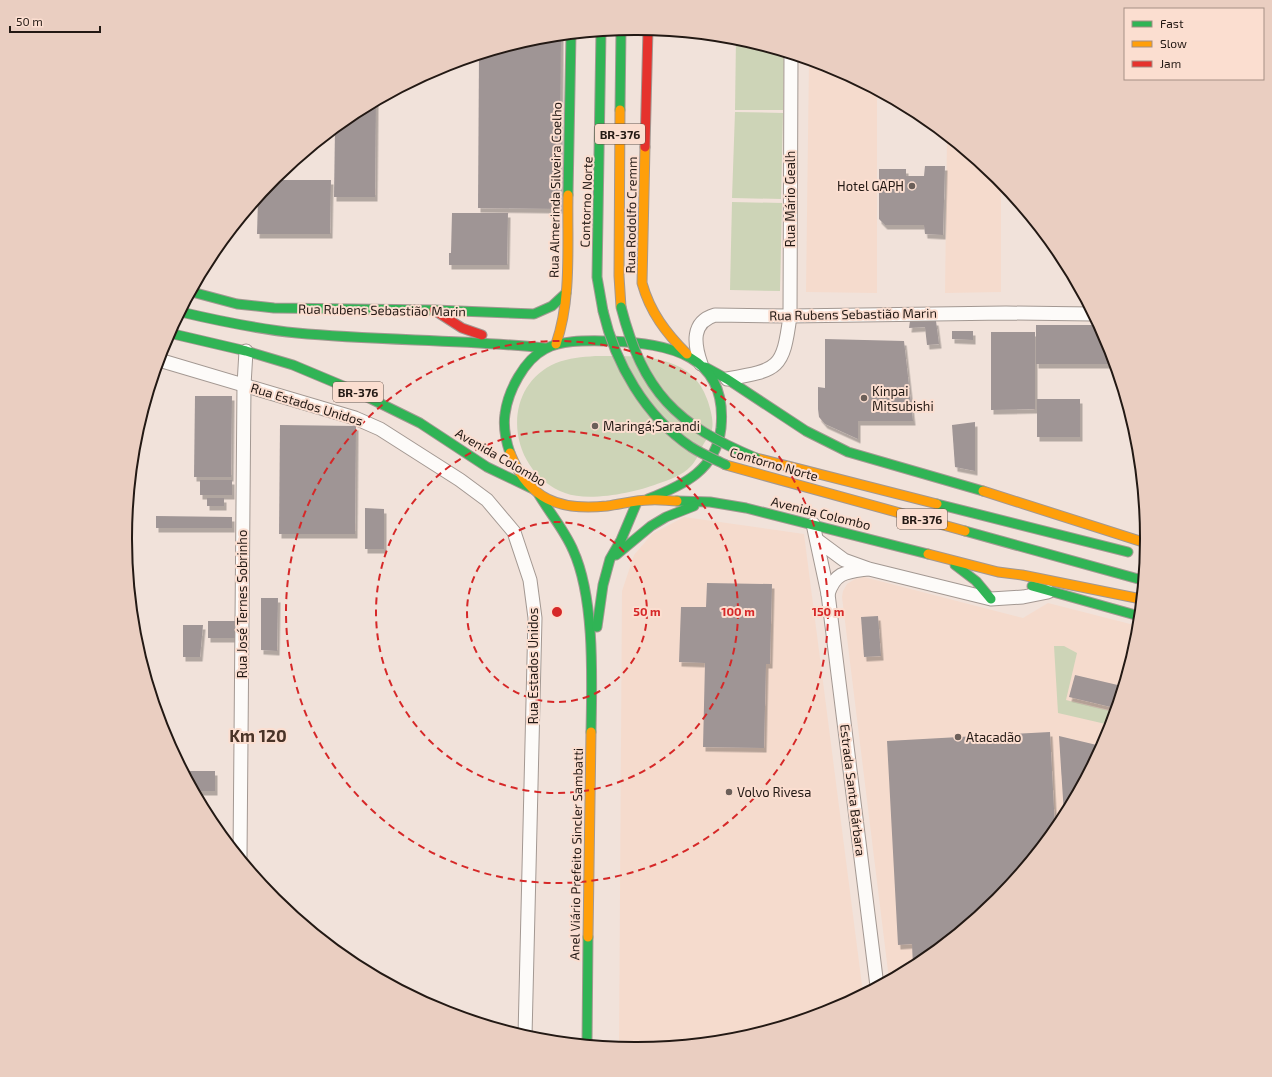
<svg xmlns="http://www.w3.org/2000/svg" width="1272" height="1077" font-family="'Exo 2',sans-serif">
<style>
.built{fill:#f5dbcd}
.green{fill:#cdd4b7}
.building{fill:#9f9595;filter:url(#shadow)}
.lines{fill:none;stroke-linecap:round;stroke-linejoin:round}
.street-casing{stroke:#a39892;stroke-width:15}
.fast-casing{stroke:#a39892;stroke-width:11}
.slow-casing{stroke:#a39892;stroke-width:11}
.jam-casing{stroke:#a39892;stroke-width:11}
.street{stroke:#fdfbf9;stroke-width:13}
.fast{stroke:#30b455;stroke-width:9}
.slow{stroke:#ff9f0a;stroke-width:9}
.jam{stroke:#e5322d;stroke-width:9}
.fast-bridge-casing{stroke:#a39892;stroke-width:11;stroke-linecap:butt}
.fast-bridge{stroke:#30b455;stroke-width:9}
.ring{fill:none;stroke:#d62828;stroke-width:2;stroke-dasharray:7 5}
.poi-dot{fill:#6b5f59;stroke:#fbded0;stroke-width:1.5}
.labels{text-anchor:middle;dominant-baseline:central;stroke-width:4;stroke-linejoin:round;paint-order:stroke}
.shield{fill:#fbded0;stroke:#64544c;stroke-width:1}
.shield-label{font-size:12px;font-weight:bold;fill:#231914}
.poi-label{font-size:13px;fill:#231914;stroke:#fbded0;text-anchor:start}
.street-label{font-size:13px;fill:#231914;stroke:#fbded0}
.district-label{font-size:17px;font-weight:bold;fill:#493428;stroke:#fbded0}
.rim{fill:none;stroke:#231914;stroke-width:2}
.centre{fill:#d62828;stroke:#fbded0;stroke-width:2}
.ring-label{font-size:12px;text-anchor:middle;font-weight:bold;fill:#d62828;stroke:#fbded0;stroke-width:4;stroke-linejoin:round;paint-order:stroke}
</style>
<defs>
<filter id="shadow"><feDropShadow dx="2.5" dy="4.5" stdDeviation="0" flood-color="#0004"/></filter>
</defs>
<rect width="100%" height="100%" fill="#f1e2da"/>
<g class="built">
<polygon points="809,60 832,67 877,91 877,293 806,292"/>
<polygon points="947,137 1001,182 1001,292 945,293"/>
<polygon points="684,517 804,534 863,993 831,1010 735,1039 636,1049 619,1047 622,591 634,555 652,534"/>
<polygon points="864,577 1023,618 1048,603 1138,626 1137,638 1108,734 1060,822 997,900 919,963 889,979 842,597 843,591 847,584 855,579"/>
</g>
<g class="green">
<polygon points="736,38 784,53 783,110 735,110"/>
<polygon points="735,112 783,113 781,199 732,198"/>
<polygon points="732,202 782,203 780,291 730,290"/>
<path d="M595 356C636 356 691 352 707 399 710 407 714 421 712 429 711 434 706 440 703 445 700 452 696 461 691 466 682 476 668 480 657 484 634 493 588 502 565 493 508 472 498 388 556 363 569 358 582 357 595 356Z"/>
<polygon points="1054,646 1064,646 1077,653 1066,700 1114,712 1110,725 1058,713"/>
</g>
<g class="building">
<polygon points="561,35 560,209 478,208 479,55 537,38"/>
<polygon points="376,101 375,197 334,197 335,128 353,114"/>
<polygon points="925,166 945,166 943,235 925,234 924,225 885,225 879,219 879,169 906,169 906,176 924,176"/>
<polygon points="273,180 331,180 330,234 257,234 258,199"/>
<polygon points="452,213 508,213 507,265 449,265 449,253 451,253"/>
<polygon points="910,321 936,321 939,344 927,345 925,327 909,328"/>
<polygon points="1036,325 1098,325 1108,343 1114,364 1036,364"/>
<polygon points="952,331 973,331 973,340 952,339"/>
<polygon points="991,332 1035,332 1035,409 991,410"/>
<polygon points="825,339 904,341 913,421 858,421 858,439 825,424 819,417 818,409 818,387 825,388"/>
<polygon points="195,396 232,396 231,477 194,477"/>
<rect x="1037" y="399" width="43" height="38"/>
<polygon points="975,422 975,471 955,467 952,425"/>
<polygon points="280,425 356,426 355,534 279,534"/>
<rect x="200" y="480" width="32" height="15"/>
<rect x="207" y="498" width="17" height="8"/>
<polygon points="365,508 384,509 384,549 365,549"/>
<polygon points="156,516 232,517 232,528 156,528"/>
<polygon points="707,583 772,584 770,664 766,664 764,748 703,747 705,663 679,662 681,607 706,607"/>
<polygon points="261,598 278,598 277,651 261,650"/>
<polygon points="878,616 881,656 864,657 861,617"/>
<rect x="208" y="621" width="28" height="17"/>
<polygon points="183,625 203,625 200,657 183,657"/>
<polygon points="1075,675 1122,686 1115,708 1069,697"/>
<polygon points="1050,732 1055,828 997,900 913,967 912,944 898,945 887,741"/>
<polygon points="1059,736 1101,746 1064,815"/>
<polygon points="189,771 215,771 215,791 195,791 189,781"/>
</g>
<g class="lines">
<defs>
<g id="street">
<polyline points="159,360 355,418 380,429 460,480 487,500 514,532 530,580 535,618 525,1036"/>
<path d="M701 364C694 344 691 322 715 315L790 316 1006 313 1092 314"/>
<path d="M727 379C779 370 783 369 790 316L791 55"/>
<polyline points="813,524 828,594 877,986"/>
<polyline points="817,540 844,560 869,569 991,599 1023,597 1048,592"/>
<path d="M828 594C835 572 846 572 867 569"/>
<polyline points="240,857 244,385 246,351"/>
</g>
<g id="fast">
<polyline points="601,31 597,277 603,311"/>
<polyline points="620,110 621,29"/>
<polyline points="568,195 571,34"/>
<polyline points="192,292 237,304 274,308 434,310 534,314 552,306 566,293"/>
<path d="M181 312C219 321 258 329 297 333 380 341 463 339 545 348"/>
<polyline points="169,333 246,351 293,365 355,391 420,423 487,467 531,488"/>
<polyline points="705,367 727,379 806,431 848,452 983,491"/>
<path d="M510 453C506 441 503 427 505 414 508 391 524 360 545 349 563 339 591 341 611 341 669 344 728 354 721 428 716 470 684 485 648 499"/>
<path d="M539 495C550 513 565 531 573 550 595 598 592 679 591 732"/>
<polyline points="677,501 710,502 746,508 928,554"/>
<polyline points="937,504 1128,552"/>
<polyline points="965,531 1142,580"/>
<polyline points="616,555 651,526 666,517 694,506"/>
<polyline points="955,565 976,581 991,599"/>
<polyline points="1032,586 1139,616"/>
<polyline points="597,627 603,585 610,559 621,540 637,502"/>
<polyline points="587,1044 588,937"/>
</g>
<g id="slow">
<polyline points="620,110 619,276 621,307"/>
<path d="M645 147 642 283C650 312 666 333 687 354"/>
<path d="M556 344C572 298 567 244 568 195"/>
<path d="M510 453C529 500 559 511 607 506 622 504 636 500 650 500 659 499 668 501 677 501"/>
<polyline points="756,458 937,504"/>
<polyline points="726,465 965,531"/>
<polyline points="983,491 1146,543"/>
<polyline points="928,554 998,572 1022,575 1141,599"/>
<polyline points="588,937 591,732"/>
</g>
<g id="jam">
<polyline points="645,147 648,29"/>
<polyline points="434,310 462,328 482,335"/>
</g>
</defs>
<use href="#street" class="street-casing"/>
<use href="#fast" class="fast-casing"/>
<use href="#slow" class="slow-casing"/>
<use href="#jam" class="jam-casing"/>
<use href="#street" class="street"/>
<use href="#fast" class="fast"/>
<use href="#slow" class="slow"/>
<use href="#jam" class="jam"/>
<defs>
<g id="fast-bridge">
<path d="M621 307C643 392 676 425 756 458"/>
<path d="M603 311C615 363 645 416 691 447 702 454 714 459 726 465"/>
</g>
</defs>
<use href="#fast-bridge" class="fast-bridge-casing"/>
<use href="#fast-bridge" class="fast-bridge"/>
</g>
<g class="ring">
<circle cx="557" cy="612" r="90"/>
<circle cx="557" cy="612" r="181"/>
<circle cx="557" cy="612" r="271"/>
</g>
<g class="poi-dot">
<circle cx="912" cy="186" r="4"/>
<circle cx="864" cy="398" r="4"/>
<circle cx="595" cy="426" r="4"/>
<circle cx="958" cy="737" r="4"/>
<circle cx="729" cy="792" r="4"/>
</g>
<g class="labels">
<g class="shield">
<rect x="595" y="124" width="50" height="20" rx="3"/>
<rect x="333" y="382" width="50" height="20" rx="3"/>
<rect x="897" y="509" width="50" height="20" rx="3"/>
</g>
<g class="shield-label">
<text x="620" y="134">BR-376</text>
<text x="358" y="392">BR-376</text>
<text x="922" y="519">BR-376</text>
</g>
<g class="poi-label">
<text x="904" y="186" text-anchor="end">Hotel GAPH</text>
<text x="872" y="391">Kinpai<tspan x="872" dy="15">Mitsubishi</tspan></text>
<text x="603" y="426">Maringá;Sarandi</text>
<text x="966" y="737">Atacadão</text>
<text x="737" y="792">Volvo Rivesa</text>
</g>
<g class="street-label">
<text transform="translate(555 190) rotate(-89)">Rua Almerinda Silveira Coelho</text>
<text transform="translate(790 199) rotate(-90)">Rua Mário Gealh</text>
<text transform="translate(586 202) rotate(-88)">Contorno Norte</text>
<text transform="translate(631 215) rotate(-89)">Rua Rodolfo Cremm</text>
<text transform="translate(382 310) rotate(1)">Rua Rubens Sebastião Marin</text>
<text transform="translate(853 314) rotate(-1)">Rua Rubens Sebastião Marin</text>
<text transform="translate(307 404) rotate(17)">Rua Estados Unidos</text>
<text transform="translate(501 457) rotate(30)">Avenida Colombo</text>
<text transform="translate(774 464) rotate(16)">Contorno Norte</text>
<text transform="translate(821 513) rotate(14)">Avenida Colombo</text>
<text transform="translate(242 604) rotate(-90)">Rua José Ternes Sobrinho</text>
<text transform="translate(533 666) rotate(-90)">Rua Estados Unidos</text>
<text transform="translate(853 790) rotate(83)">Estrada Santa Bárbara</text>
<text transform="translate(576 854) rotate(-89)">Anel Viário Prefeito Sincler Sambatti</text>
</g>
<g class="district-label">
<text x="258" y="735">Km 120</text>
</g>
</g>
<path d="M0 0H1272V1077H0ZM635 35H637A503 503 0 0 1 1140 538V539A503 503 0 0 1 637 1042H635A503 503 0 0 1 132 539V538A503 503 0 0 1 635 35Z" fill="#eacec1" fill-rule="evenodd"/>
<path class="rim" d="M635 35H637A503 503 0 0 1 1140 538V539A503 503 0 0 1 637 1042H635A503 503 0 0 1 132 539V538A503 503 0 0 1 635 35Z"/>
<circle cx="557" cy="612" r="6" class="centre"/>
<g class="ring-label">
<text x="647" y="616">50 m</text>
<text x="738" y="616">100 m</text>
<text x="828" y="616">150 m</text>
</g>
<rect x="1124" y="8" width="140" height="72" fill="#fbded0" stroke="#a58f85"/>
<rect x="1132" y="21" width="20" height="6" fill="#30b455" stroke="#a58f85"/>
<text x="1160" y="28" font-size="12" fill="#231914">Fast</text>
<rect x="1132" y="41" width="20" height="6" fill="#ff9f0a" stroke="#a58f85"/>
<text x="1160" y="48" font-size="12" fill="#231914">Slow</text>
<rect x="1132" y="61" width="20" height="6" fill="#e5322d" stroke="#a58f85"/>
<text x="1160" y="68" font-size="12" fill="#231914">Jam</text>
<path d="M10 26v6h90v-6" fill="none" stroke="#231914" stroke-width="2"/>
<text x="16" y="26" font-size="12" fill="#231914" stroke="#fbded0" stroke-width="3" paint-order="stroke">50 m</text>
</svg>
